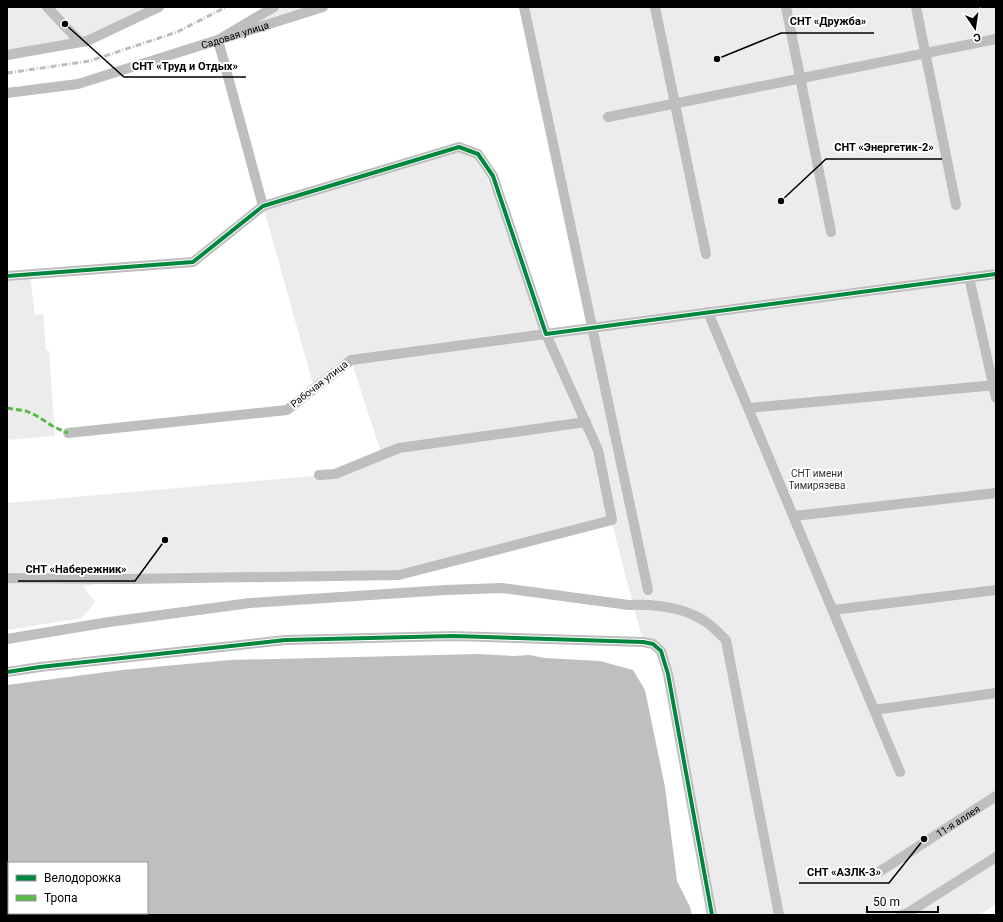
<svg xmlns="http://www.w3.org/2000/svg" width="1003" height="922" font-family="Roboto,sans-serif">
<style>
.green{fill:#ececec}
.water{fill:#bfbfbf;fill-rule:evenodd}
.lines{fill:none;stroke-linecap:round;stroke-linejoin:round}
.canal{stroke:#bfbfbf;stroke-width:10}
.minor{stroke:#bebebe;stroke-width:10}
.rail{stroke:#bebebe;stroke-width:3;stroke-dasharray:6 2 1 2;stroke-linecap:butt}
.quiet{stroke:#58b947;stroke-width:3;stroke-dasharray:6 3;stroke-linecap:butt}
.cycleway-casing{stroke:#fff;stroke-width:6}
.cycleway{stroke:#00873e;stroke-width:4}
.labels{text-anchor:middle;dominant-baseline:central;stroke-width:4;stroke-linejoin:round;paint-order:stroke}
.street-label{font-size:10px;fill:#000;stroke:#fff}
.park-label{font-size:10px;fill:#333;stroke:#fff}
.leader{fill:none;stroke:#000;stroke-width:1.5}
.callout-dot{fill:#000;stroke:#fff;stroke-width:1.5}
.callout-label{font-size:11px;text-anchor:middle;font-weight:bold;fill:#000;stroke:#fff;stroke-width:4;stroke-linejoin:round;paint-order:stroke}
</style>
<rect width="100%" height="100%" fill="#fff"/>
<g class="green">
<polygon points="7,7 159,7 87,41 7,55"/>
<polygon points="274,7 323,7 218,40"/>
<polygon points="524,7 996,7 996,904 980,915 717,915 661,644 643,642 611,520 399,575 128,579 83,586 95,602 82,618 7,630 7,503 335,474 382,456 351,360 314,388 263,206 459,147 478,154 493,176 546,334 592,328"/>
<polygon points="30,275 35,315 43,314 46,350 49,351 55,436 7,440 7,276"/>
</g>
<path class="water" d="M478 654 514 656 530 655 544 658 600 661 633 670 645 690 665 787 677 881 690 907 692 915H7V685L122 670 230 660ZM9 863H147V913H9Z"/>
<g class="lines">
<g class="canal">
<path d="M7 639 109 622 250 603 446 590 502 588 629 605C657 604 687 607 710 625 716 630 721 635 726 640L779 915"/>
<polyline points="901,915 906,914 996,857"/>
</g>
<g class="minor">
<polyline points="47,7 80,42"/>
<polyline points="524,7 648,590"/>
<polyline points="655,7 706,254"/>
<polyline points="786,7 831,232"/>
<polyline points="916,7 956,205"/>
<polyline points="7,55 87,41 159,7"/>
<path id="s1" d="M7 93 78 84 323 7"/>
<polyline points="608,117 996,39"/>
<polyline points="263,206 218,40 274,7"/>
<polyline points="7,276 193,262 263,206 459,147 478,154 493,176 546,334 996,274"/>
<polyline points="969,277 996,398"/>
<polyline points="708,312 900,772"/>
<polyline points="749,408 996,385"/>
<polyline points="319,475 335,474 399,448 586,422"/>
<polyline points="794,516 996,493"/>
<polyline points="7,578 128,579 399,575 612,520 598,450 546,334 351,360 287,410 68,433"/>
<polyline points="833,610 996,590"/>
<polyline points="7,672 40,667 285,640 453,636 643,642 653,644 661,651 668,674 712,915"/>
<polyline points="874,710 996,693"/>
<path id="s2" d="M879 872 996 796"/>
</g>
<polyline class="rail" points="7,73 90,61 177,32 226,7"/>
<polyline class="quiet" points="7,408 26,411 37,416 54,427 68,433"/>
<defs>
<g id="cycleway">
<polyline points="7,276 193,262 263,206 459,147 478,154 493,176 546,334 996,274"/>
<polyline points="7,672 40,667 285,640 453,636 643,642 653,644 661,651 668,674 712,915"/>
</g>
</defs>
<use href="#cycleway" class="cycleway-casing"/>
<use href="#cycleway" class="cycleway"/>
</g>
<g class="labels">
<g class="street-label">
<text stroke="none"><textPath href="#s1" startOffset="236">Садовая улица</textPath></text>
<text transform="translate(319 384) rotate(-38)">Рабочая улица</text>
<text stroke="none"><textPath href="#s2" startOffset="94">11-я аллея</textPath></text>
</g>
<g class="park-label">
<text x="817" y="473">СНТ имени<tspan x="817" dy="12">Тимирязева</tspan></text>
</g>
</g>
<path class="leader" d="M717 59L781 33H874M65 24L124 77H246M781 201L826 159H942M165 540L135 581H18M924 839L889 883H799"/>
<g class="callout-dot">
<circle cx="717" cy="59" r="4"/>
<circle cx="65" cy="24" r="4"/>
<circle cx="781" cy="201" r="4"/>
<circle cx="165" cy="540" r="4"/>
<circle cx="924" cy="839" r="4"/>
</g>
<g class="callout-label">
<text x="828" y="25">СНТ «Дружба»</text>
<text x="185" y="70">СНТ «Труд и Отдых»</text>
<text x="884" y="151">СНТ «Энергетик-2»</text>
<text x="76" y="573">СНТ «Набережник»</text>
<text x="844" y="876">СНТ «АЗЛК-3»</text>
</g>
<rect width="1003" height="922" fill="none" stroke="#000000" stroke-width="16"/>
<rect x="8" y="862" width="140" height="52" fill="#ffffff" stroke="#999999"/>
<rect x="16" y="875" width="20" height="6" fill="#00873e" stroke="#999999"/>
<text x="44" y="882" font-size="12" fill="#000000">Велодорожка</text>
<rect x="16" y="895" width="20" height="6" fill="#58b947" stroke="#999999"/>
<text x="44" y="902" font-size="12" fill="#000000">Тропа</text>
<g transform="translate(975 28) rotate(167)" stroke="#ffffff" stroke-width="3" paint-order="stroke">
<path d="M0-3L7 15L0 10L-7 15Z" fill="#000000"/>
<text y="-6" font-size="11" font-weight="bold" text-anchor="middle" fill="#000000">С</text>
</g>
<path d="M867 906v6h71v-6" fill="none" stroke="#000000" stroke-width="2"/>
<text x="873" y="906" font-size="12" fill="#000000" stroke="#ffffff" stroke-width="3" paint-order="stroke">50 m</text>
</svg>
